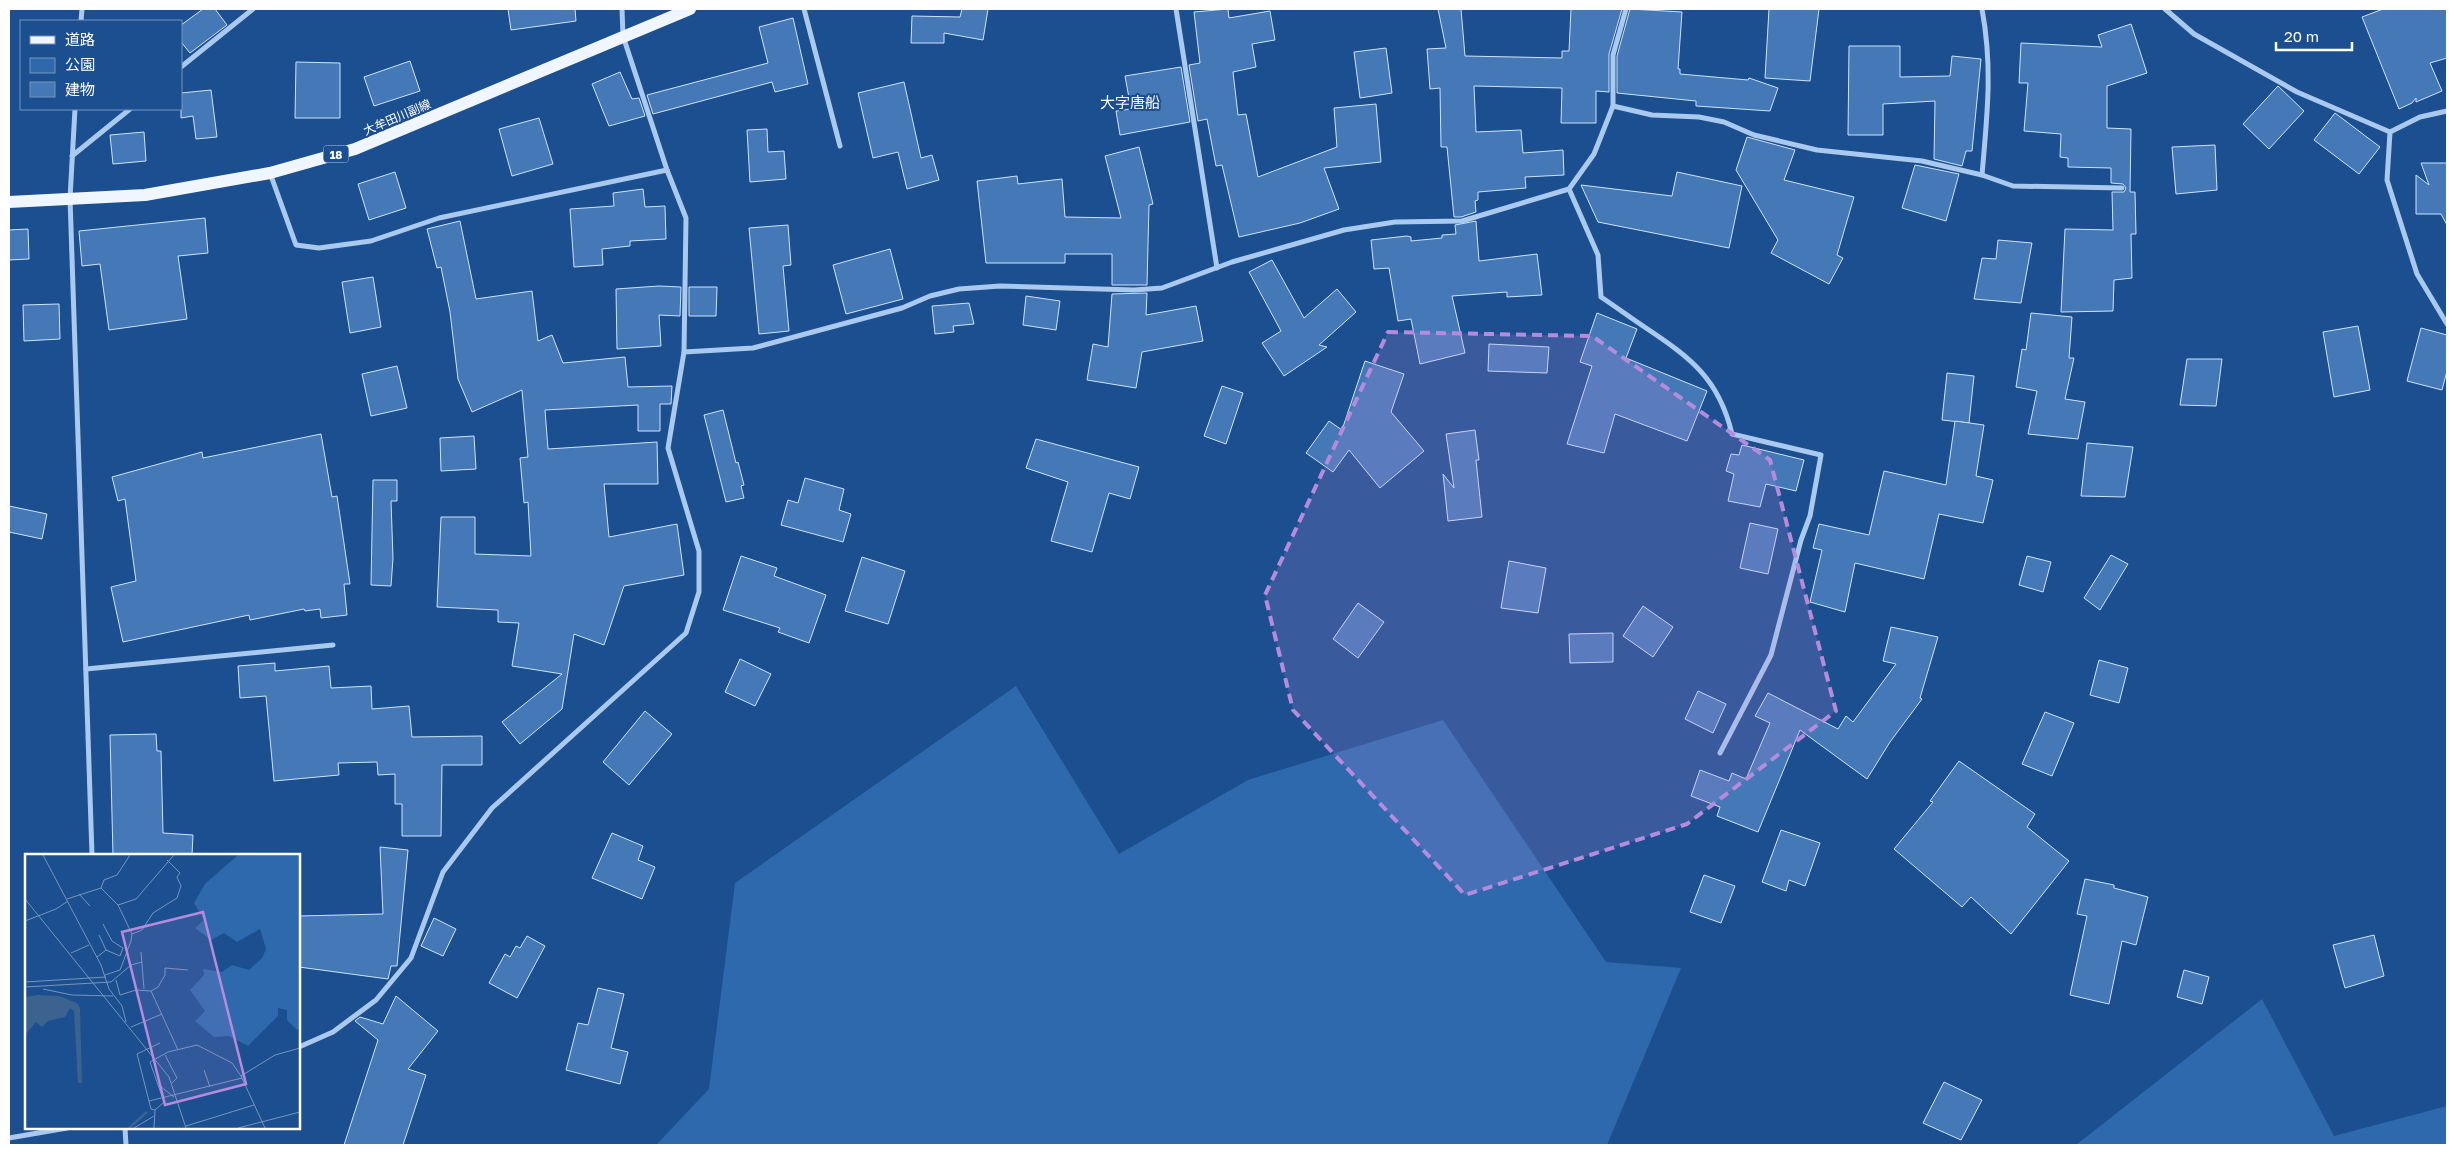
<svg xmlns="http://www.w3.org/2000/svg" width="2456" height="1154" font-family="'Golos Text','Noto Sans JP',sans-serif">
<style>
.green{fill:#2e69ad}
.building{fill:#4478b7;stroke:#cfe3fa}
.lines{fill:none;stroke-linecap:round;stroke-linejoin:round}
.minor{stroke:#a9c9ee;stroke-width:5}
.primary{stroke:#f0f6ff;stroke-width:12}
.marked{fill:#b68bdc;fill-opacity:0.2;stroke:#b68bdc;stroke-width:4;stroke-dasharray:10 6;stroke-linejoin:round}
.labels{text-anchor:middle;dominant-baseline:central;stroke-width:4;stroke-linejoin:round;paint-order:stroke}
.shield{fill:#1b4f8f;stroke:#bbcadd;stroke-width:1}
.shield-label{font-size:11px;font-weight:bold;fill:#fff}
.street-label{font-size:12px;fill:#fff;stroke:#1b4f8f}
.quarter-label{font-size:15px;fill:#fff;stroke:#1b4f8f}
.inset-river{fill:none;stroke:#3c6290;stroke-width:2.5}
.inset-road{fill:none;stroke:#7695bc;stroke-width:1}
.view{fill:#b68bdc;fill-opacity:0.15;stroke:#b68bdc;stroke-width:2.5}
.inset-edge{fill:none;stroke:#fff;stroke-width:2.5}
</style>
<rect width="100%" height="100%" fill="#1b4f8f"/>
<g class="green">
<polygon points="1016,686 1119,854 1248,780 1443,720 1606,962 1681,968 1607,1145 656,1145 709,1089 735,883"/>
<polygon points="2262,999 2334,1136 2447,1106 2447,1145 2076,1145"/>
</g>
<g class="building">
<polygon points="203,9 215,9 227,25 190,53 181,42 181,25"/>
<polygon points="508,9 575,9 576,21 511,30"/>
<polygon points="962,9 988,9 983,40 944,33 944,43 911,43 912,16 960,17"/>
<polygon points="1228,9 1229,18 1270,11 1275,40 1252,44 1256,67 1233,72 1238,115 1246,114 1258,177 1337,147 1334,108 1376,104 1381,162 1324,168 1339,209 1300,223 1239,237 1222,165 1216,166 1207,119 1198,121 1189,65 1200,63 1194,12"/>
<polygon points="1438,9 1461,9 1465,56 1562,58 1562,51 1569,51 1571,9 1622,9 1609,54 1609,92 1596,91 1596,123 1561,123 1562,88 1474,86 1476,132 1521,130 1523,153 1563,150 1564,175 1525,177 1526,188 1478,192 1478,200 1475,201 1476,212 1461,217 1454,217 1447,147 1441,147 1440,88 1430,89 1427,49 1446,48"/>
<polygon points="1630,9 1682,12 1678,69 1680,69 1680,74 1748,80 1749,78 1778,88 1770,111 1696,106 1696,101 1617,93 1617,56"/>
<polygon points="1769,9 1819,9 1810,81 1765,78"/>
<polygon points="2383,9 2447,9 2447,58 2430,63 2442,91 2416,102 2416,98 2412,103 2399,109 2362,17"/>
<polygon points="793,18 808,84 775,92 772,82 653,114 647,95 768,63 759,27"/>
<polygon points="2131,24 2147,73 2107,86 2107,128 2131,129 2130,192 2135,192 2136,234 2131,234 2132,278 2114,280 2113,311 2061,312 2065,229 2113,230 2112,192 2124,192 2126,188 2123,184 2111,183 2111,168 2068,167 2068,158 2060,157 2061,134 2024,131 2028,83 2019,83 2021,43 2102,47 2098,35"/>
<polygon points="1849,46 1900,46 1900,77 1950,76 1952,56 1981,59 1972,151 1966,151 1962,166 1934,159 1935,101 1883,104 1883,135 1848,135"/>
<polygon points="1386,48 1392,93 1360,98 1354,52"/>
<polygon points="410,61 420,91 374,106 364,77"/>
<polygon points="296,62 340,63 340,118 295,118"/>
<polygon points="1181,67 1190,122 1120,135 1116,111 1131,109 1125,76"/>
<polygon points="620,72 632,99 639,98 645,116 609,126 592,84"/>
<polygon points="904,82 921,158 932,155 939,180 907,189 898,152 873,158 858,93"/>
<polygon points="2278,86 2304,111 2269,149 2243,124"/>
<polygon points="211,90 217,137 196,139 193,116 181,118 181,93"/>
<polygon points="2335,113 2380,147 2359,174 2314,140"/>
<polygon points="539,118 553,164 512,176 499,129"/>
<polygon points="767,129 768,152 784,151 786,179 750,182 747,130"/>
<polygon points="144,132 146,161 113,164 110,135"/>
<polygon points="1747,137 1795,150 1784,180 1854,197 1837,255 1843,258 1829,284 1771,253 1778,240 1736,170"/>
<polygon points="2215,145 2217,190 2176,194 2172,147"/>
<polygon points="1139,147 1153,204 1149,205 1147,285 1112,285 1112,254 1065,254 1065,263 986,263 977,181 1017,176 1018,184 1062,179 1065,217 1121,218 1105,156"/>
<polygon points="2421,163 2447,163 2447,225 2441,214 2416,214 2416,175 2429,185"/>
<polygon points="1915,165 1959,174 1946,221 1902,208"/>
<polygon points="395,172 406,208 369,220 358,184"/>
<polygon points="1677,172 1742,186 1729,248 1598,222 1581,185 1672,196"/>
<polygon points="643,189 645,207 665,206 666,239 630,241 630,246 602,249 603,265 574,267 570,209 614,206 613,193"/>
<polygon points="205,218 208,253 178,256 187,319 109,330 100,264 82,266 79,231"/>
<polygon points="460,221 476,299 532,291 538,341 552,335 563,363 625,357 628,387 672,386 671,404 660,404 660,431 638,431 638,405 545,410 548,449 657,442 658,484 604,484 609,537 677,524 684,575 624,586 604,645 574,634 562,709 520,744 502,722 562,674 512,666 519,623 498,622 498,610 437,607 441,517 475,517 475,554 531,556 528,502 524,503 520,458 528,457 522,390 472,412 458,379 450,312 441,267 437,268 427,229"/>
<polygon points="1476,221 1479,261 1537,254 1542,295 1507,297 1507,292 1452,296 1465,353 1420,364 1411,319 1398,321 1389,268 1374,269 1371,240 1407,236 1411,237 1411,241 1442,238 1442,235 1456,234 1455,225"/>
<polygon points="788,225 791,265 783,266 789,331 759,334 749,228"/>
<polygon points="28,229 29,259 9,260 9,230"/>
<polygon points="1998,240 2032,243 2021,303 1974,299 1982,258 1996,259"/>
<polygon points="890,249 903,299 846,314 833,265"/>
<polygon points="1272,260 1304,318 1337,289 1356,312 1319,345 1327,347 1284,376 1262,343 1281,331 1249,272"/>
<polygon points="373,277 381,327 350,333 342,282"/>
<polygon points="659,286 681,287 680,316 659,315 661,346 617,349 616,289"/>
<polygon points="689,287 717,287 716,316 689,316"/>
<polygon points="1147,293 1146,315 1196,306 1203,341 1142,352 1136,388 1087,380 1093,344 1108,347 1112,294"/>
<polygon points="1026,296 1060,301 1056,330 1023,325"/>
<polygon points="969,303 974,324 953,326 954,332 935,334 932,306"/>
<polygon points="59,304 60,339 24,341 23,305"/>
<polygon points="1597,313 1637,329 1626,358 1707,391 1687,441 1615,414 1604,453 1567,444 1592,366 1580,362"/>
<polygon points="2031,313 2072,317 2069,358 2074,358 2065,399 2085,402 2078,439 2028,434 2037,391 2016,387 2022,349 2026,350"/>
<polygon points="2358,326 2370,390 2334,397 2323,332"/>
<polygon points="2421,328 2447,335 2447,371 2442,390 2407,381"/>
<polygon points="1489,344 1549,347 1547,373 1488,371"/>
<polygon points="2187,359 2222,359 2216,406 2180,405"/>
<polygon points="1365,361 1404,374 1391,412 1424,451 1380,488 1349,450 1333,472 1306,453 1329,421 1342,430"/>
<polygon points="397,366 407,408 371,416 362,374"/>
<polygon points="1947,373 1974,376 1969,423 1942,420"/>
<polygon points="1222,386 1243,393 1226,444 1204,436"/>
<polygon points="723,410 736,463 738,462 744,485 741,486 744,498 726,502 704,415"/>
<polygon points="1955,421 1984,425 1976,476 1993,480 1983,523 1939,514 1924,579 1855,563 1845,612 1810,602 1822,550 1813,548 1819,524 1869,535 1884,471 1946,485"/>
<polygon points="1475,430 1479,460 1476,460 1482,517 1448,521 1443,474 1454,488 1446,434"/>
<polygon points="321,434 332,497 337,496 350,584 344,584 347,615 321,618 320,609 305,611 304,609 250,620 249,615 123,642 111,587 136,581 125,499 118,501 112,477 202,452 203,458"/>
<polygon points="474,436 476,469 441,471 440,438"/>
<polygon points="1036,439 1139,467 1130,499 1109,493 1092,552 1051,541 1068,482 1026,468"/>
<polygon points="2087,443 2133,447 2125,497 2081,496"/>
<polygon points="1742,445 1804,460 1796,491 1766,484 1760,507 1728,501 1734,474 1726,471 1731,454 1739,455"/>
<polygon points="805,478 844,489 839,510 851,514 843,542 781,525 788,500 798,503"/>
<polygon points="373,480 397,480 397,501 391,501 393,558 391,586 371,585"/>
<polygon points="9,506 47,514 42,539 9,532"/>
<polygon points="1750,523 1778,529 1768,574 1740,568"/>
<polygon points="2111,555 2128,564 2100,610 2084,598"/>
<polygon points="741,556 777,568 774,576 826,595 809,643 778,632 780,628 723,610"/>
<polygon points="2027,556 2051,562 2043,592 2019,585"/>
<polygon points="862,557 905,571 888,624 845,611"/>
<polygon points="1509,561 1546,568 1538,613 1501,608"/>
<polygon points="1358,603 1384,622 1358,658 1333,639"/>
<polygon points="1643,606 1673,627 1653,657 1623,636"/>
<polygon points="1891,627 1938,637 1920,698 1922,699 1890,742 1867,779 1800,730 1758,832 1717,816 1720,807 1691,796 1700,770 1729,781 1732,773 1746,779 1770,723 1755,716 1768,693 1838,729 1846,716 1853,722 1896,664 1883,661"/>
<polygon points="1613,633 1613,662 1570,663 1569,634"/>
<polygon points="740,659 771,674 755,706 725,692"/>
<polygon points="2099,660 2128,668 2119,703 2090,695"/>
<polygon points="275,663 275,671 329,666 331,688 371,686 372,709 409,706 412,737 482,736 482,765 442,765 441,836 402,836 402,804 395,804 395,774 378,775 377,762 338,763 339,775 274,781 266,696 240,698 238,666"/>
<polygon points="1698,691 1726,704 1713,733 1685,719"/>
<polygon points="645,711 672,734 629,785 603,762"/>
<polygon points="2045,712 2074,723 2052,776 2022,764"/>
<polygon points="156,734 157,751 161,751 163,833 193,835 192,855 113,855 110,735"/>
<polygon points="1959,761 2035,814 2027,827 2069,861 2011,934 1971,897 1962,907 1894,849 1933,802 1930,801"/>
<polygon points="1781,830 1820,843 1805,886 1789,880 1786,891 1762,882"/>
<polygon points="612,833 643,846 638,860 655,867 642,899 592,878"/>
<polygon points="380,847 408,850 397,966 391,966 388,979 299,967 299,916 383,914"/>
<polygon points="1704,875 1735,886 1721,923 1690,912"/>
<polygon points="2085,879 2114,885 2114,888 2148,897 2136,945 2122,941 2109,1004 2070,995 2087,916 2077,914"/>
<polygon points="434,918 456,929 443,956 421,946"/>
<polygon points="2374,935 2384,976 2345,988 2333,945"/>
<polygon points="527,936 545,946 517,998 489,983 505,954 510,957 516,946 520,948"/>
<polygon points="2184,970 2209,977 2202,1004 2177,997"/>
<polygon points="598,988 624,994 611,1048 628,1052 620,1084 566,1070 578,1023 588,1025"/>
<polygon points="396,996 438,1031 408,1069 426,1075 403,1145 344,1145 378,1040 355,1021 360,1017 383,1024"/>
<polygon points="1944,1082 1982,1100 1961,1140 1923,1123"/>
</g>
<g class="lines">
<g class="minor">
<polyline points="804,9 840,146"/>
<polyline points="1176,9 1217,268"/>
<path d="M1982 9C1993 68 1987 116 1982 175"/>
<polyline points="2165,9 2194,34 2297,92 2390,132"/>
<polyline points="81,21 82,9"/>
<polyline points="181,67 253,9"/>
<polyline points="1613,106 1652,115 1699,117 1724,122 1754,135 1817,150 1922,161 1982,175 2013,186 2122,188"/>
<polyline points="75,109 70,198 92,855"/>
<polyline points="2390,132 2387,180 2417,274 2447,324"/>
<polyline points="2390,132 2420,117 2447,111"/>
<polyline points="72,156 130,109"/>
<polyline points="270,173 296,245 319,248 371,241 439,218 667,170"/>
<path d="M1569 189 1598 255 1601 297C1616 307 1631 318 1646 328 1691 358 1719 379 1732 434L1821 455 1810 516 1801 540 1771 655 1720 753"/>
<polyline points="684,352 753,348 902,308 930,296 959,289 1000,286 1134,290 1162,288 1232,262 1344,230 1395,222 1462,221 1569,189 1594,154 1613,106 1613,55 1626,9"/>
<polyline points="86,669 333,645"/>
<polyline points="299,1047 333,1032 376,1000 411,958 443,872 492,808 686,633 699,592 699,551 668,448 684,352 686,218 667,170 623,36 622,9"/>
<polyline points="125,1128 126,1145"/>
<polyline points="9,1138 67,1128"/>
</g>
<polyline class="primary" points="9,202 145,195 270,173 355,149 690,9"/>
</g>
<path class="marked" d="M1388 332 1592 336 1770 460 1836 711 1687 824 1465 895 1293 710 1265 595Z"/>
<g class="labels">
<rect class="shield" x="323.5" y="145.5" width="25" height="17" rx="4"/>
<g class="shield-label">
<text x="336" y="154">18</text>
</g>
<g class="street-label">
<text transform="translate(397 117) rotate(-23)">大牟田川副線</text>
</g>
<g class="quarter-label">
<text x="1130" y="102">大字唐船</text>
</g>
</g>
<g transform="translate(25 854)">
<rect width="275" height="275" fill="#1b4f8f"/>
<path d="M213 1H275V174L272 176 262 166V156L253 154V162L223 192 204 182 189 183 170 167 180 157 165 136 179 121 178 115 197 118 207 111 224 116 237 104 241 95 235 75 212 88 199 79 186 86 170 74 179 66 169 49 180 30Z" fill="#2e69ad"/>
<path d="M13 141 34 142 52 149 55 154 57 229H53L49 157 45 154 40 163 23 167 17 173 11 168 0 181V143Z" fill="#3c6290"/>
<path class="inset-river" d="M104 274 122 258"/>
<path class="inset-road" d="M18 1 76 111 84 135 97 152 101 168M76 34 79 26 92 21 105 1M54 40 65 52M0 45 144 223 161 274M42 45 76 34 93 51 107 80 106 87 95 116 80 121M93 51 111 45 149 1M0 67 31 55 43 47M107 80 117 76 128 59 152 44 156 32 152 23 155 19 142 6M74 81 81 96M116 98 119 135M46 99 64 91M72 103 81 96 95 102 98 94 87 87 78 70M91 126 95 141 111 136 126 137 133 133 140 121V114L163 116M0 128 81 123M0 133 86 128 106 111 117 108M18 135 47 141 88 142M126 137 153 196M106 173 137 160M140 201 152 224 147 229M179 216 185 233M216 222 250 201 275 194M135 232 149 243M124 247 217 224M130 256 139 248 125 208 143 198 172 191 207 209 216 222 240 274M161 272 229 251M109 274 129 262M129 274 130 256 126 255 112 200 135 189M213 274 275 258"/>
<path class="view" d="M178 58 221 230 140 251 97 78Z"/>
<rect width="275" height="275" class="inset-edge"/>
</g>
<rect width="2456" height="1154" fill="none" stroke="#ffffff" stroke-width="20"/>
<rect x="20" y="20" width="162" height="90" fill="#1b4f8f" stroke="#7695bc"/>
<rect x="30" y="36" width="25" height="8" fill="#f0f6ff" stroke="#7695bc"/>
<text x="65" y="45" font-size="15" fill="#ffffff">道路</text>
<rect x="30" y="58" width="25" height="15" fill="#2e69ad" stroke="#7695bc"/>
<text x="65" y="70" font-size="15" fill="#ffffff">公園</text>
<rect x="30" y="82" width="25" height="15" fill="#4478b7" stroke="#7695bc"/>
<text x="65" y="95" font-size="15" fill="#ffffff">建物</text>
<path d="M2276 42v8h76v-8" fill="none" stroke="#ffffff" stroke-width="2.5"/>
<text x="2284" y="42" font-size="15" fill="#ffffff" stroke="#1b4f8f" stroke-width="4" paint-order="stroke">20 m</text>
</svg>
